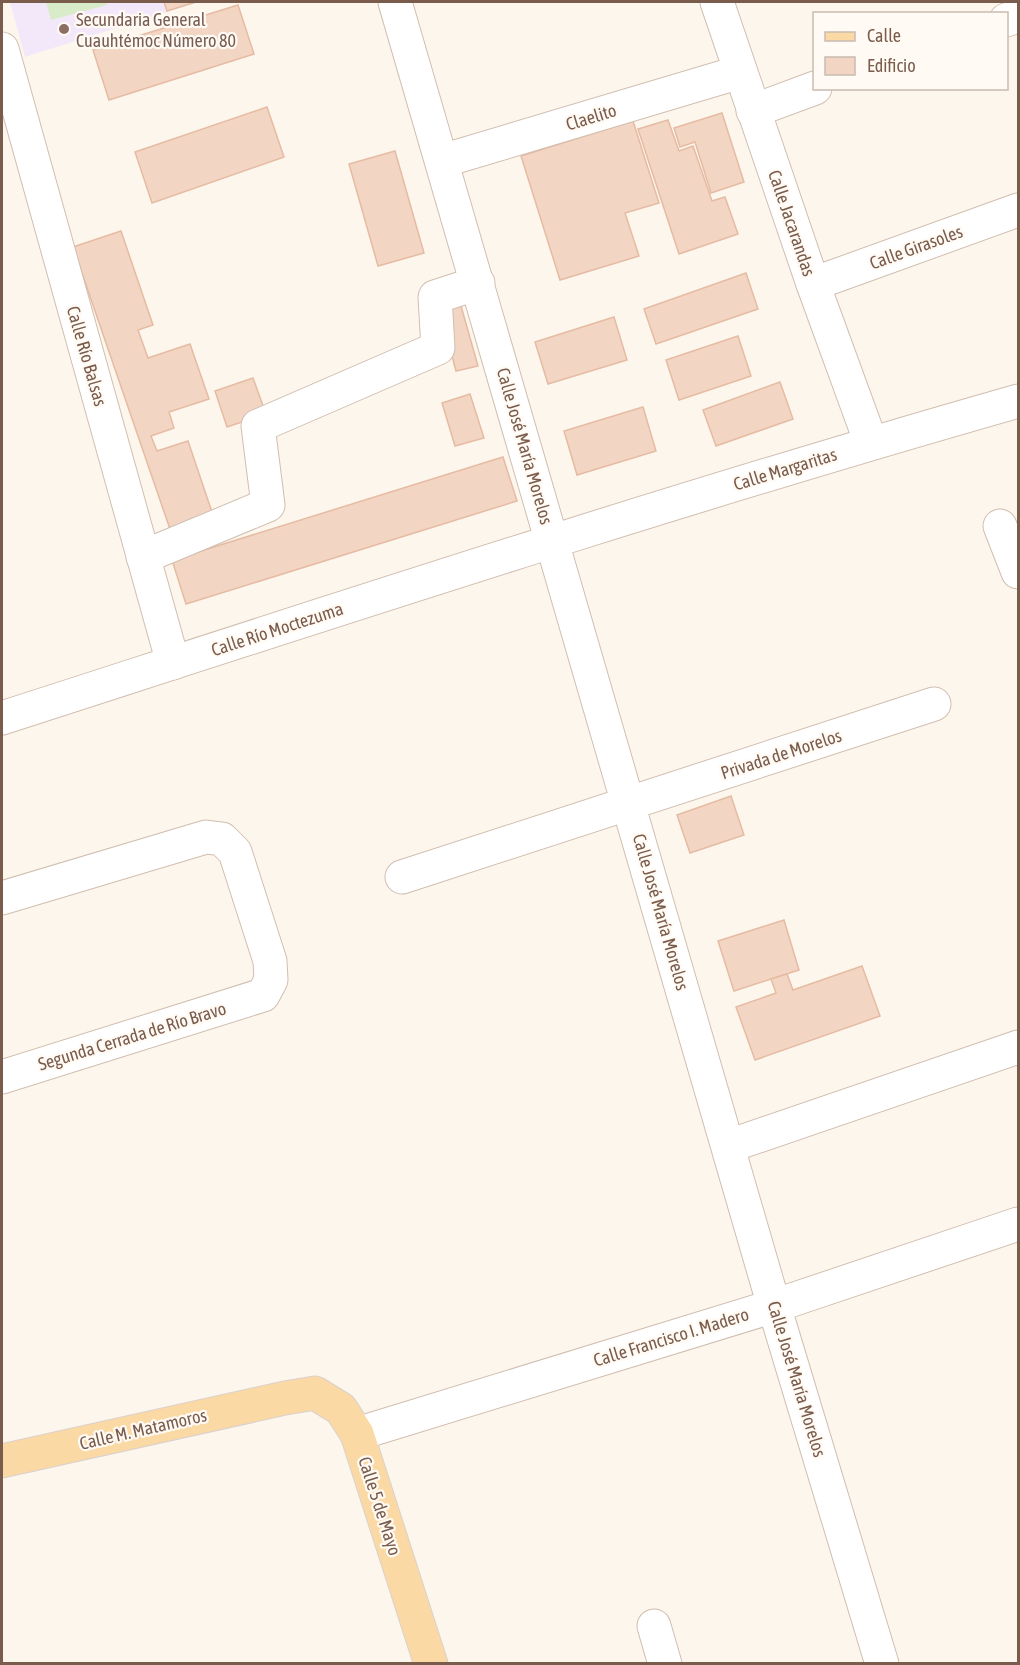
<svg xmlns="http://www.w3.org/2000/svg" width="1020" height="1665" font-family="'Asap Condensed',sans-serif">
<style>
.education{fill:#f3e8fa}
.green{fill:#d8ecc9}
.building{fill:#f3d5c3;stroke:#e6bba3;stroke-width:1.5}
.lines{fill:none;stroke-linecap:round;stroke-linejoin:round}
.minor-casing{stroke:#d1beb0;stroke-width:35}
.major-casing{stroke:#dad1cd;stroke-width:35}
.minor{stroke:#fff;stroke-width:33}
.major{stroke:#fbd9a5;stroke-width:33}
.education-dot{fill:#8d6e63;stroke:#fffaf3;stroke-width:2}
.labels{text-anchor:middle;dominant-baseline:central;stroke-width:4.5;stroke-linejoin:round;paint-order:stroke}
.education-label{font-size:18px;fill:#785e54;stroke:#fffaf3;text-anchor:start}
.street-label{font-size:18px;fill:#7a5c4d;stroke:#fffaf3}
</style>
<rect width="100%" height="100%" fill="#fdf6ec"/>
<polygon class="education" points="10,2 198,2 25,57"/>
<polygon class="green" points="46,2 106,2 107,5 51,20"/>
<g class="building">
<polygon points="164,2 196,2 167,11"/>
<polygon points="238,5 254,54 109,100 93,50"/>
<polygon points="267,107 284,157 152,203 135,152"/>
<polygon points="722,113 744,182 711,193 695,142 680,147 674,128"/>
<polygon points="668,120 679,151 693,146 712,201 725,197 738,234 679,254 638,129"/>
<polygon points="633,121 659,203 625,213 639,256 560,280 521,156"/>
<polygon points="395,151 424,253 378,266 349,164"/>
<polygon points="121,231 153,325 138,330 148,358 190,344 209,399 169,412 174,428 151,436 157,451 188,441 214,518 171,532 73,247"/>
<polygon points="746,273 758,309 656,344 644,309"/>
<polygon points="461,306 478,366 456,371 440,311"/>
<polygon points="614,317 627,360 548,384 535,342"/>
<polygon points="738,336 751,376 679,400 666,360"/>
<polygon points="253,378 266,414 227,427 215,391"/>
<polygon points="780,382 793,419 716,446 703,410"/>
<polygon points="470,394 484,438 455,446 442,403"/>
<polygon points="643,407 656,451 577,475 564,431"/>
<polygon points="503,457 517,501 186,604 172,560"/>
<polygon points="731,796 744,835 690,853 677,815"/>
<polygon points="784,920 799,970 734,991 718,941"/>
<polygon points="862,966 880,1016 755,1060 736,1007 776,993 771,979 787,974 793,990"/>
</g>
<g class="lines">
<defs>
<g id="minor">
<polyline points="395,2 774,1306 882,1664"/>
<polyline points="717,2 813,284 871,443"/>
<polyline points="1006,20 1018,16"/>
<polyline points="2,49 173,663"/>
<polyline points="753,111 815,88"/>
<polyline points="442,161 740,72"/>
<polyline points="813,284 1018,210"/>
<polyline points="1000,526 1018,572"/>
<polyline points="143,557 268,505 258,426 438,348 435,297 478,283"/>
<path d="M2 718C340 609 677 498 1018 401"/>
<polyline points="402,877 934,704"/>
<polyline points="2,898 206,837 222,839 235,852 270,961 271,980 263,995 2,1077"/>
<polyline points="729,1146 1018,1047"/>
<polyline points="357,1434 774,1306 1018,1224"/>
<polyline points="654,1626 665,1664"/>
</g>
<polyline id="major" points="2,1461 285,1398 315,1393 341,1409 357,1434 431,1664"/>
</defs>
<use href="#minor" class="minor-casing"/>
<use href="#major" class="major-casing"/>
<use href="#minor" class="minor"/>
<use href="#major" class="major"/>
</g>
<circle class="education-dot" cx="64" cy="29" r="6"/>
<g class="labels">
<g class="education-label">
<text x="76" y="19">Secundaria General<tspan x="76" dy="21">Cuauhtémoc Número 80</tspan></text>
</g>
<g class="street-label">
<text transform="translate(591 117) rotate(-17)">Claelito</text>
<text transform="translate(792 223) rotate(71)">Calle Jacarandas</text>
<text transform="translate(916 247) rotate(-20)">Calle Girasoles</text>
<text transform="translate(87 356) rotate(74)">Calle Río Balsas</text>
<text transform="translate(525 446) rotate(74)">Calle José María Morelos</text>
<text transform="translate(785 469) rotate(-17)">Calle Margaritas</text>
<text transform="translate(277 629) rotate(-18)">Calle Río Moctezuma</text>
<text transform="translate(781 754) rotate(-18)">Privada de Morelos</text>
<text transform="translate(661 912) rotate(74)">Calle José María Morelos</text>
<text transform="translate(132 1036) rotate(-17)">Segunda Cerrada de Río Bravo</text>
<text transform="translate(671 1337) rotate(-17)">Calle Francisco I. Madero</text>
<text transform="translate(797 1379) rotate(73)">Calle José María Morelos</text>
<text transform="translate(143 1429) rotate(-13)">Calle M. Matamoros</text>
<text transform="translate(380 1506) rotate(72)">Calle 5 de Mayo</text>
</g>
</g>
<rect width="1020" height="1665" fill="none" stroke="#7a5c4d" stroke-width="6"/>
<rect x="813" y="12" width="195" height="78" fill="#fffaf3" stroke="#cabbb1" stroke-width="1.5"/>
<rect x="825" y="32" width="30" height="9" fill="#fbd9a5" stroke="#cabbb1" stroke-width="1.5"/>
<text x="867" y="42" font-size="18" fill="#7a5c4d">Calle</text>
<rect x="825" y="57" width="30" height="18" fill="#f3d5c3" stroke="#cabbb1" stroke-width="1.5"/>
<text x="867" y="72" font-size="18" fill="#7a5c4d">Edificio</text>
</svg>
